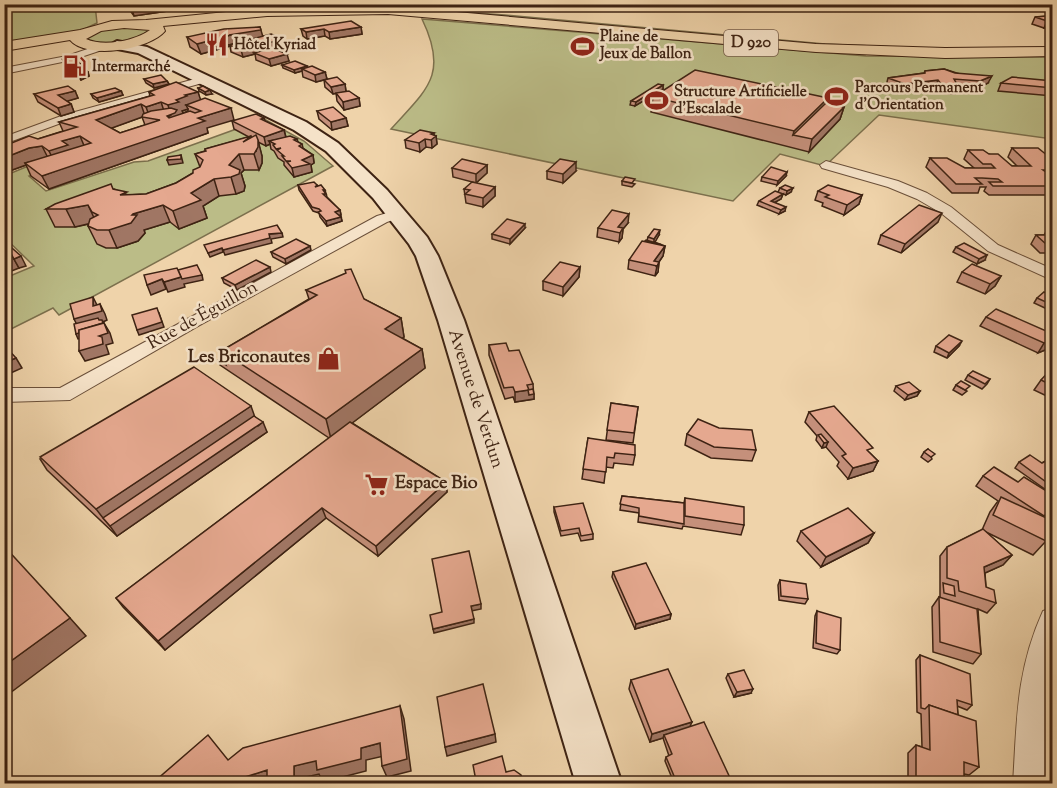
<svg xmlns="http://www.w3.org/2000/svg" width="1057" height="788" font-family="'Sorts Mill Goudy',serif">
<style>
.green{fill:#bbbc87;stroke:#7c704d;stroke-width:1.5}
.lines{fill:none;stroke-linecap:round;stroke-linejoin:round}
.minor-casing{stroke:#6a4f39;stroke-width:2}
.secondary-casing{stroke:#3e2313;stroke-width:4}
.primary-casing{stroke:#3e2313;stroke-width:2}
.minor{fill:#f5e2c8;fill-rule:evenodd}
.secondary{fill:#f5e2c8;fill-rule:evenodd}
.primary{fill:#efd3aa;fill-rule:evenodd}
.wall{fill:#c5907b;stroke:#3e2313;stroke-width:1.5;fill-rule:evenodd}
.shaded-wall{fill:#a07664;stroke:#3e2313;stroke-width:1.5}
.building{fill:#e5a88f;stroke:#3e2313;stroke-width:1.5}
.labels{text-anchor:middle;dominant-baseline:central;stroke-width:5;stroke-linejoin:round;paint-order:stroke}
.far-poi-label{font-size:15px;font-weight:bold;fill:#3e2313;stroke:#f5e2c8;text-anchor:start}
.shield{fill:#f5e2c8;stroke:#755c49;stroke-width:1.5}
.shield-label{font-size:16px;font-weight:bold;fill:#3e2313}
.street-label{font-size:18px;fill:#3e2313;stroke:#f5e2c8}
.poi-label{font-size:18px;font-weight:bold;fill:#3e2313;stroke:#f5e2c8;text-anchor:end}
</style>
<rect width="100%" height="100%" fill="#efd3aa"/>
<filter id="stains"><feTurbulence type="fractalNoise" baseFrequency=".00333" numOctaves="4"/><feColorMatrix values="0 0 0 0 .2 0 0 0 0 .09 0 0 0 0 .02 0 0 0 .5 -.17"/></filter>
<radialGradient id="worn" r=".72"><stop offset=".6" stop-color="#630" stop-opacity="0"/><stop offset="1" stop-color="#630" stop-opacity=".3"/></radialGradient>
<g class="green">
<polygon points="45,5 95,5 97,23 76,33 5,45 5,11"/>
<path d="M405 8 505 15 825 44 921 48 1052 49C836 53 620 28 405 8Z"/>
<path d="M422 19 866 56 1052 57V139L879 115 825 166 780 154 733 201 391 129C427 89 449 75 422 19Z"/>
<path d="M117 26 149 29 150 31C134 46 105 43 86 41L85 36 88 34Z"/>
<polygon points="264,119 304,141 333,166 59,315 53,308 5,332 5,278 34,266 5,238 4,176 38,162 93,155 29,176 46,191 134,162 148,161"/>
</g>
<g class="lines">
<defs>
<g id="minor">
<polygon points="105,43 108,44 108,48 72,60 4,74 4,68 67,56"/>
<polygon points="202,77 206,78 206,82 72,119 4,144 4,137 64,115"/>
<polygon points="826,161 898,181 927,193 951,207 998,245 1052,269 1052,280 988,251 941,213 917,199 888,187 822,168 820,165"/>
<polygon points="397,210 402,211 404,214 402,217 387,222 198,326 70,400 4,402 4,388 60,388 377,216"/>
<path d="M1052 608V656L1047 700 1045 784H1013C1017 720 1016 671 1043 611Z"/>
</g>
<polygon id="secondary" points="117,41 147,47 306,122 338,143 387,190 427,237 438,256 464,320 622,784 576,784 438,320 416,256 409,244 373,198 326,151 294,130 138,53 112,48 110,45"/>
<path id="primary" d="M388 6 816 44 945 48 1052 47V56L945 58 816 52 388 14 267 16 163 26 165 31C149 50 87 60 70 40L4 51V42L80 30 112 21 146 20 267 8ZM124 28 150 30C134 41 104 47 86 39L101 31Z"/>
</defs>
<use href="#minor" class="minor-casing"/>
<use href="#secondary" class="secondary-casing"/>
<use href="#primary" class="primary-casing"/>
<use href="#minor" class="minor"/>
<use href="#secondary" class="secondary"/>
<use href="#primary" class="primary"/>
</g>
<g class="wall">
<polygon points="128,4 173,4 174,10 134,16 131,12"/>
<polygon points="1053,16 1044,28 1032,24 1035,17"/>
<polygon points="361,27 362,34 330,39 325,36 307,39 303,36 301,29"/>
<polygon points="263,36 283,39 284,46 274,49 289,61 271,66 256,60 255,54 243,57 231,52 230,46 201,54 190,47 187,37"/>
<polygon points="63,60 88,72 89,76 81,80 65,64"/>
<polygon points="282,65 308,68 325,72 327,79 345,84 346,91 359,98 360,106 344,110 337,101 336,93 333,94 325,87 324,80 316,82 303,77 302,71 295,73 283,68"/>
<polygon points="944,69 988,83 977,89 957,87 955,94 939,93 935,87 902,92 886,86 888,78 924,73 925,71"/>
<polygon points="144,79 167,81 169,84 154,88 146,83"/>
<polygon points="1053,81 1053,96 998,91 1001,83"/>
<polygon points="663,85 663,89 635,106 630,105 631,101"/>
<polygon points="198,88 212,94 206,95 199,91"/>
<polygon points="75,91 78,98 67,101 71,104 74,112 61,116 38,102 34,94"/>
<polygon points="121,91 123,95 99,102 93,98 91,94"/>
<path d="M149 92H198L208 133 49 189 31 176 26 165 4 173 38 139 63 131 59 122 150 96ZM188 109V111L183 113 182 111ZM142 117 145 125 120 133 111 128Z"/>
<polygon points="653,97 826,103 844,107 840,119 809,152 651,112"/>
<polygon points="317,111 346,118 348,126 332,130 319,119"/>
<polygon points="264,118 265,121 284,130 286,137 297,139 298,142 302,144 303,148 313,155 314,163 311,165 312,172 294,177 284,165 284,162 278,158 274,151 271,149 270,144 266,146 258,142 262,156 262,163 259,170 244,170 241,173 245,186 244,191 236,194 219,196 203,206 207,218 179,229 170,222 144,230 145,233 138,241 117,248 106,248 97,244 88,226 89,224 75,227 55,227 46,209 114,189 128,195 146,194 176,183 193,173 200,167 195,154 205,151 205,149 249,137 234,129 232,121"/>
<polygon points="434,135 436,136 437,144 432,148 426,147 420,152 406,148 405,140"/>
<polygon points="1012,148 1053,160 1053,195 989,195 984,191 986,187 980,187 978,193 952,193 926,167 930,158 965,168 974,168 964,159 968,150 989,154 1012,166 1017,166 1008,157"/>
<polygon points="487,165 487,173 476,183 453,177 452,168"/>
<polygon points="547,171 576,171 563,183 547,179"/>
<polygon points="786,176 777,185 761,181 762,177"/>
<polygon points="622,181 635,184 632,187 622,185"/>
<polygon points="298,185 317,185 317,186 325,190 327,197 340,210 341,215 340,215 341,217 342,221 327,226 320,217 319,213 313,211 299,190"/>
<polygon points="495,187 495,196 483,207 466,203 464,189"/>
<polygon points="780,188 791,192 786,195 783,194 781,199 775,202 785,211 779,214 757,205 759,201 778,192"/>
<polygon points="818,191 862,195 859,204 844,215 822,206 823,203 815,200"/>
<polygon points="938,222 901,253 878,244 881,235"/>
<polygon points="628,223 623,229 622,238 619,242 597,237 598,228"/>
<polygon points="525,228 510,244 492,239 492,234"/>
<polygon points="1048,228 1053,228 1053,253 1040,253 1031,244 1036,235 1044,235"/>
<polygon points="659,235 654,242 665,246 663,256 659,262 658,272 655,276 628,269 629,260 647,241 648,237"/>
<polygon points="956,247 985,260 977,264 953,252"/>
<polygon points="311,250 286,264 273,257 271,252"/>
<polygon points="580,267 579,277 563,296 543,290 543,281"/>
<polygon points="271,272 237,290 224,283 222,278"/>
<polygon points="962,272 1001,276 995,286 985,294 957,282"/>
<polygon points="306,290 364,299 401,318 404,337 402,338 422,349 425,368 352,423 446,482 447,492 378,556 326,518 165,650 123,607 116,598 329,438 220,365 218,360 223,357 221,351 309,299"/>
<polygon points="1053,296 1052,302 1045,308 1034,303 1037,298"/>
<polygon points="986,317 1053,334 1053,347 1038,353 980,326"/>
<polygon points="489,345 509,351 533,384 534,399 515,402 513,397 505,399 489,355"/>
<polygon points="936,346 959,346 947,358 934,352"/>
<polygon points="1053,371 1053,399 1034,390 1041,380"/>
<polygon points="968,375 990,379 987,384 982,389 965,380"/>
<polygon points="956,385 967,391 962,395 953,390"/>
<polygon points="896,386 920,391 917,396 905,400 894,391"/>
<polygon points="611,403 638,407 633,443 606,440"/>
<polygon points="809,412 870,453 878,461 873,471 848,479 837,466 839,462 826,447 822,448 816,440 817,436 805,422"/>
<polygon points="254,416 267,432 117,536 47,470 40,459"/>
<polygon points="687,434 756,450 752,461 711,458 685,445"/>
<polygon points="588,438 635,455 633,465 614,463 613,468 606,467 604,483 582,479"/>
<polygon points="928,449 932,459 928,462 921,457 924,452"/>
<polygon points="1053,457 1053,490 1049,492 1015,468 1019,462 1042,463"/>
<polygon points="983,476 1018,482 1053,495 1053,510 1045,517 1046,541 1033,555 986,532 1012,555 1003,565 985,573 986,587 996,603 987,613 978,609 981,654 973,664 933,652 932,607 939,597 940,598 940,556 947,547 982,530 990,512 998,501 976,486"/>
<polygon points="622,496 684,503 685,498 744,525 741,535 683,526 682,529 638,522 639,513 620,510"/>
<polygon points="554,507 593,534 593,539 581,541 578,533 561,536 554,512"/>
<polygon points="801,531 874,533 868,543 821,567 797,541"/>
<polygon points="613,572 671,614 670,619 635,629 612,577"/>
<polygon points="780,580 808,599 805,604 779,600 778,585"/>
<polygon points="817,611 840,650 837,654 813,648 815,616"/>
<polygon points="920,655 972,705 967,710 957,706 958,715 979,767 969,775 964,774 964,783 908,783 908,753 916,745 922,747 921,714 917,712 916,660"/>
<polygon points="728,674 751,693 734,697 726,678"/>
<polygon points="631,680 690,726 731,780 729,783 674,783 665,761 666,757 669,756 663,738 650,742 629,689"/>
</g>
<g class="shaded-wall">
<polygon points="143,4 173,4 174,10 134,16 131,6"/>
<polygon points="1053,20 1053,27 1044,28 1047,21"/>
<polygon points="260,27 263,37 229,45 230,46 201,54 197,44"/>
<polygon points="361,27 362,34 330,39 329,32"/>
<polygon points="324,29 325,36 307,39 306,32"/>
<polygon points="283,39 284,46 256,53 254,53 255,54 243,57 241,50"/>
<polygon points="287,54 289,61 271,66 269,59"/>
<polygon points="307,66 308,69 302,69 302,71 295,73 294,70"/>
<polygon points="88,72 89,76 81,80 80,76"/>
<polygon points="325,72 327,79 316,82 315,75"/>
<polygon points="992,76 988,83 977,89 980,81"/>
<polygon points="938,80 935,87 902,92 905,84"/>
<polygon points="167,81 169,84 154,88 153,84"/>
<polygon points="345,84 346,92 333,94 331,87"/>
<polygon points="663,85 663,89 635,106 636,102"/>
<polygon points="210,90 212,94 206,95 205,92"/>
<polygon points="75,91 78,98 61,103 58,95"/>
<polygon points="121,91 123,95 99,102 97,98"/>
<polygon points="198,92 202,104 186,105 188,109 182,111 183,113 181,122 167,116 171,115 168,105 176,100 185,95"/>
<polygon points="359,98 360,106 344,110 343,102"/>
<polygon points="828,98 823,113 793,135 794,131"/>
<polygon points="161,102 165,114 150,118 146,107"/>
<polygon points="71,104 74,112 61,116 58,108"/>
<polygon points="141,104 145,116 101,132 96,120"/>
<polygon points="844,107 840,119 809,152 812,139"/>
<polygon points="231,108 234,120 207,128 208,133 49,189 42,176 198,118"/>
<polygon points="346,118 348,126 332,130 331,122"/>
<polygon points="284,130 286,138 269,141 270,144 266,146 264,137"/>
<polygon points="434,133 434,137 436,136 437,144 432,148 431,134"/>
<polygon points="80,136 85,148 55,163 49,151 62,141"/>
<polygon points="251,136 256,152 258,140 262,156 262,163 259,170 254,154 243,142"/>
<polygon points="425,139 426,147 420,152 419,143"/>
<polygon points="42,146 48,158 25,163 26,165 4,173 4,158 29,148"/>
<polygon points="239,154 244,170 241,173 245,186 244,191 236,194 231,177 229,165"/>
<polygon points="181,155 183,163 169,165 167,160"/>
<polygon points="313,155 314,163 311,165 312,172 294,177 292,168 302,160"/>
<polygon points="576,162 576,171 563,183 563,174"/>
<polygon points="487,165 487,173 476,183 476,174"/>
<polygon points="787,172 786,176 777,185 778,181"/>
<polygon points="214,179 219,196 203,206 207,218 179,229 173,211 191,193"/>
<polygon points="495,187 495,196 483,207 483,198"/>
<polygon points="793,188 791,192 786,195 787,191"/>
<polygon points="783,194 781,199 770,205 771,201"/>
<polygon points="862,195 859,204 844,215 847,205"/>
<polygon points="88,205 96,222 75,227 66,209"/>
<polygon points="163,205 170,222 144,230 145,233 138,241 117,248 109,230 133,214"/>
<polygon points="786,207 785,211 779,214 781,210"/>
<polygon points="340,210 341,215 336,216 335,212"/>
<polygon points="942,213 938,222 901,253 905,244"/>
<polygon points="629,214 628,223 623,229 622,238 619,242 620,233 618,227"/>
<polygon points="341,217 342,221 327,226 326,221"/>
<polygon points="525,224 525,228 510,244 510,239"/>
<polygon points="660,230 659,235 654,244 654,239"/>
<polygon points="282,233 283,237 271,239 272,243 225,255 223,250 269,234"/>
<polygon points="310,246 311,250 286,264 285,259"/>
<polygon points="665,246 663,256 656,266 654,261"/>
<polygon points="222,248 223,252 210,257 208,253"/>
<polygon points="9,250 19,268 4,274 4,252"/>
<polygon points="987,255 985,260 977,264 979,259"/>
<polygon points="21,256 26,266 19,268 14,259"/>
<polygon points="659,262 658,272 655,276 657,266"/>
<polygon points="270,267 271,272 237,290 235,285"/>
<polygon points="580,267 579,277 563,296 563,287"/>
<polygon points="202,275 203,280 184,284 185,287 168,292 164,282 181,277"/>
<polygon points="1001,276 995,286 985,294 990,284"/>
<polygon points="162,279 166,289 151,295 147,285"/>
<polygon points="93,297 98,307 100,304 105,314 107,320 103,322 104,325 104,323 110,333 113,343 106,345 109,354 85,361 79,351 83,338 78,339 76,334 79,329 74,319 93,306"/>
<polygon points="159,313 164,327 139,335 137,330"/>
<polygon points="401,318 404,337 388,348 385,329"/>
<polygon points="1053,340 1052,347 1038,353 1044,343"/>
<polygon points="962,341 959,346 947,358 949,353"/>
<polygon points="422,349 425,368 331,439 326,419"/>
<polygon points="16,358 22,368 4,376 4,363"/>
<polygon points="529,390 534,394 534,399 515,402 515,392"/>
<polygon points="920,391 917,396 905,400 908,395"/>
<polygon points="251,406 258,426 263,422 267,432 117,536 110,526 103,518 96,509"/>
<polygon points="828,442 826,447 822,448 824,443"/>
<polygon points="878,461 873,471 848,479 853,468"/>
<polygon points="446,482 447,492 378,556 376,546"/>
<polygon points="322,508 326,518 165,650 158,641"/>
<polygon points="1053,508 1053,510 1036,526 1044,516"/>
<polygon points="874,533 868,543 821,567 826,557"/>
<polygon points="1012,555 1003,565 976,577 984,567"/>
<polygon points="481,604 481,609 471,611 471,606"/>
<polygon points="671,614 670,619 635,629 636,624"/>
<polygon points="70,618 86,636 6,696 4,694 4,666"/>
<polygon points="474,619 474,623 434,633 433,629"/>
<polygon points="753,689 751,693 734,697 737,692"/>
<polygon points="400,706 404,719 411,771 387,777 382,766"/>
<polygon points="692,722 688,731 664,735 663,738 650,742 652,734"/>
<polygon points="495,734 496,742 447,756 445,747"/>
<polygon points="380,743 384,756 366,760 366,771 323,782 319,774 301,778 301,783 294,783 294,766"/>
<polygon points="267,770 271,783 234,783 239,779"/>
<polygon points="731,780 729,783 720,783"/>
</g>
<g class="building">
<polygon points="129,4 143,4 131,6"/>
<polygon points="1046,16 1053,16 1053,20 1047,21 1035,17"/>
<polygon points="351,21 361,27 329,32 324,29 306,32 301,29"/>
<polygon points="260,27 261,30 229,35 231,35 197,44 187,37 224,29"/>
<polygon points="271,34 283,39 241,50 229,45"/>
<polygon points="272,48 287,54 269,59 254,53"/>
<polygon points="75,58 88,72 80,76 63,60"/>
<polygon points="295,61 307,66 294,70 282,65"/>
<polygon points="312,66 325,72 315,75 302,69"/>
<polygon points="944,69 955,73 992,76 980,81 954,79 958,86 942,85 938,80 905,84 888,78 925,73 925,71"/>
<polygon points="695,70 828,98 794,131 653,97"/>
<polygon points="161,75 167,81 153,84 144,79"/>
<polygon points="337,77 345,84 331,87 324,80"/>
<polygon points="1012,77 1053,81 1053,88 1001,83"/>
<polygon points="176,82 198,92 185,95 187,96 176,100 179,102 168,105 161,102 146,107 141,104 96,120 120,133 160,120 142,117 143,114 151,111 171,108 177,110 175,113 167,116 169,118 190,111 195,113 201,111 186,105 205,98 231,108 198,118 205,121 42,176 25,163 91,143 80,136 62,141 68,145 49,151 42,146 29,148 4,158 4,146 29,136 38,139 77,127 59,122 154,95 149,92"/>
<polygon points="658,84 663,85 636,102 631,101"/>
<polygon points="68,86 75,91 58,95 71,104 58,108 34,94"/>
<polygon points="203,86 210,90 205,92 198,88"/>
<polygon points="115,88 121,91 97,98 91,94"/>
<polygon points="349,91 359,98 343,102 336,93"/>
<polygon points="826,103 844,107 812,139 793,135"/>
<polygon points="333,107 346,118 331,122 317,111"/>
<polygon points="256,114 264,118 261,119 284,130 264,137 232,121"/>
<polygon points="420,130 434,133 431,134 436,136 431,140 425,139 419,143 405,140"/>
<polygon points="256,135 258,140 258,147 254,154 239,154 229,165 240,170 239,174 231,177 214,179 191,193 201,200 173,211 163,205 133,214 132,215 137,215 131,223 109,230 97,230 88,226 90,219 98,215 92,212 88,205 66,209 46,209 55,204 111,184 113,189 127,192 120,195 146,194 176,183 193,173 193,170 200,167 203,160 195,154 206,151 205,149 251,136 243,142"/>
<polygon points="290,136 297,139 294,140 302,144 299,146 313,155 302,160 310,164 292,168 287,162 291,161 286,161 282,156 284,156 277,150 281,148 276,149 273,145 275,144 269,141"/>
<polygon points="1012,148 1038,148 1053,160 1053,170 1043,170 1053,177 1053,186 993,186 989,182 1002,182 998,179 982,178 975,178 982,184 956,184 930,158 947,158 965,168 995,168 991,164 983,164 968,150 983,150 989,154 998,154 1012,166 1031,166"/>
<polygon points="181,155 181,159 167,160 168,157"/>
<polygon points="462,159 487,165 476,174 452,168"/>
<polygon points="560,159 576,162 563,174 547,171"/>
<polygon points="771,167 787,172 778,181 762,177"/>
<polygon points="625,177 635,179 632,183 622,181"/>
<polygon points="314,182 317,185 315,187 321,185 325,190 323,190 326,194 323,194 340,210 335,212 341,217 326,221 318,212 321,211 319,209 312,207 298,185"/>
<polygon points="472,182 495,187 483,198 465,194 470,190 464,189"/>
<polygon points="785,185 793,188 787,191 780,188"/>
<polygon points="828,185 862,195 847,205 825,197 829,195 818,191"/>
<polygon points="775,191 783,194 771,201 786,207 781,210 759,201"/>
<polygon points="919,205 942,213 905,244 881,235"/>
<polygon points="612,210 629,214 618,227 623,228 620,233 598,228"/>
<polygon points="507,219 525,224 510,239 492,234"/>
<polygon points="277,225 282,233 269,234 270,238 223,250 222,248 208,253 204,245"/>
<polygon points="654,229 660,230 654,239 648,237"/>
<polygon points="1036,235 1053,235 1053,244 1046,244"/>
<polygon points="296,239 310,246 285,259 271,252"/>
<polygon points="646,240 660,244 659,245 645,241"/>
<polygon points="4,241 21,256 14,259 9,250 4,246"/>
<polygon points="642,241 665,246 654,261 659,262 657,266 629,260"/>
<polygon points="964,243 987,255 979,259 956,247"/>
<polygon points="4,246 9,250 4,252"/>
<polygon points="256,260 270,267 235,285 222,278"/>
<polygon points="560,262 580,267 563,287 543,281"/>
<polygon points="972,264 1001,276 990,284 962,272"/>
<polygon points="197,265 202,275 182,279 178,270"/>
<polygon points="177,268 181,277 164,282 162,279 147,285 144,275"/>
<polygon points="351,269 364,299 401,318 385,329 422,349 326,419 221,351 317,295 306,290 346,273 345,270"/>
<polygon points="1044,292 1053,296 1053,299 1048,303 1037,298"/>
<polygon points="93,297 93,306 100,304 102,311 74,319 70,304"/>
<polygon points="157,308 162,322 137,330 132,315"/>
<polygon points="996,309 1053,334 1053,340 1044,343 986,317"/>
<polygon points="98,318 99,320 102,320 103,323 79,330 79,333 76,334 74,324"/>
<polygon points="104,323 108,333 99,336 102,337 103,344 79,351 79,330"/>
<polygon points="949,335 962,341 949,353 936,346"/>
<polygon points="506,343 509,351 519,350 533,384 527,385 529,390 515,392 513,387 504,388 489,345"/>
<polygon points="5,346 16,358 4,363 4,347"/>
<polygon points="223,357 226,365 218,360"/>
<polygon points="194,367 251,406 96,509 40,457"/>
<polygon points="1050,370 1053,371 1053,386 1041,380"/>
<polygon points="973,371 990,379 985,384 968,375"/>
<polygon points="961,381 970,386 965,390 956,385"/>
<polygon points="909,382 920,391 908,395 896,386"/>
<polygon points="533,389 534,394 529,395 528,390"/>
<polygon points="611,403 638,407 634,433 607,430"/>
<polygon points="834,406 873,448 867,450 878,461 853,468 842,456 846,454 809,412"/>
<polygon points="254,416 263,422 110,526 103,518"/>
<polygon points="698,419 719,428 752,430 756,450 714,447 687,434"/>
<polygon points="350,422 446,482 376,546 322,508 158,641 116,598"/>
<polygon points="821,434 828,442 824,443 818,435"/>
<polygon points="588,438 635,445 635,455 615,453 614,458 607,457 606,472 583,469"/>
<polygon points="928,449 935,454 931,457 924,452"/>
<polygon points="1030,455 1042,463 1053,457 1053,487 1019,462"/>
<polygon points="994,467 1018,482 1024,477 1053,495 1053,508 1044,516 983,476"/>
<polygon points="622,496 684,503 684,524 639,516 639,508 620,504"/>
<polygon points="1001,497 1053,521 1046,541 993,515"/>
<polygon points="685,498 744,507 744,525 685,516"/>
<polygon points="583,503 593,534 581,536 579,528 561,531 554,507"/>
<polygon points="848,508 874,533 826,557 801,531"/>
<polygon points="983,529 1012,555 984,567 986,587 994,590 996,603 959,591 958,581 947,578 947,547"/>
<polygon points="4,546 70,618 4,666"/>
<polygon points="469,551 481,604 471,606 474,619 433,629 430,615 442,612 432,559"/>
<polygon points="646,563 671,614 636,624 613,572"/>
<polygon points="780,580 806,584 808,599 781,596"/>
<polygon points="943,583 954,586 955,596 944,593"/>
<polygon points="939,597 977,609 981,654 940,642"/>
<polygon points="817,611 841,618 840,650 816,643"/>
<polygon points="920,655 970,674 972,705 957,700 958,715 929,705 925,709 921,708"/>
<polygon points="668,669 692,722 652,734 631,680"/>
<polygon points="744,670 753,689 737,692 728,674"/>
<polygon points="483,684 495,734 445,747 437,697"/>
<polygon points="929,705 976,721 979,767 964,762 964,783 916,783 916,745 930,750"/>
<polygon points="400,706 407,759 382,766 380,743 361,748 361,759 317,770 316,761 294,766 294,783 267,783 267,770 239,779 234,783 156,783 155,781 208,735 228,760 243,748"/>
<polygon points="704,722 731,780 720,783 677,783 666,757 672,754 664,735"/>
<polygon points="502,756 506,772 514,770 521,775 523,783 481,783 480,780 476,781 473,765"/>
</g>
<defs>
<symbol id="restaurant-bare" viewBox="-9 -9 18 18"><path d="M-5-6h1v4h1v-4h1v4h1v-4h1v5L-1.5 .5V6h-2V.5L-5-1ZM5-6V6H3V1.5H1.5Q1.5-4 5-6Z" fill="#8f2418" stroke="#f5e2c8" stroke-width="2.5" paint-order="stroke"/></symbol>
<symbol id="stadium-bare" viewBox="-9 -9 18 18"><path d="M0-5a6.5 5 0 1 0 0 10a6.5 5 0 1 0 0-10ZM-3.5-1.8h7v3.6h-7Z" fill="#8f2418" stroke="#f5e2c8" stroke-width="2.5" paint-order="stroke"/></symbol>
<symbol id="fuel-bare" viewBox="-9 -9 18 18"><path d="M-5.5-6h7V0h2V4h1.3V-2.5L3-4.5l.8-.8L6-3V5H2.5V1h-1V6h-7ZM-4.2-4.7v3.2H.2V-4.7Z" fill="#8f2418" stroke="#f5e2c8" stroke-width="2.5" paint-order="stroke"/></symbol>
<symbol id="shop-bare" viewBox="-9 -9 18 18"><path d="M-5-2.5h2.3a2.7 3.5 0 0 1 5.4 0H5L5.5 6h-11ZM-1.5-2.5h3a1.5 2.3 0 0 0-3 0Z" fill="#8f2418" stroke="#f5e2c8" stroke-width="2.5" paint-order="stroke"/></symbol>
<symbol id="supermarket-bare" viewBox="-9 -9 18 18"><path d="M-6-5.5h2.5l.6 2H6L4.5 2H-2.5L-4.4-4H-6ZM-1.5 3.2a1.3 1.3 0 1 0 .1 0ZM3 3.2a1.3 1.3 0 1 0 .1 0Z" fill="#8f2418" stroke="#f5e2c8" stroke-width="2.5" paint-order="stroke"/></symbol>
</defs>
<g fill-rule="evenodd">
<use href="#restaurant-bare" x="200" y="28" width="33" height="33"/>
<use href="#stadium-bare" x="566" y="30" width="33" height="33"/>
<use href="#fuel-bare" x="58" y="50" width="33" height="33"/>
<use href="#stadium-bare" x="820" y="80" width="33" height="33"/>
<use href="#stadium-bare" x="640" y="84" width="33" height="33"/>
<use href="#shop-bare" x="312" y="342" width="33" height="33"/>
<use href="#supermarket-bare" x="360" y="468" width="33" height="33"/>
</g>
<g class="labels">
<g class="far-poi-label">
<text x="600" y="37">Plaine de<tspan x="600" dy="17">Jeux de Ballon</tspan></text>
<text x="234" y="45">Hôtel Kyriad</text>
<text x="92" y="67">Intermarché</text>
<text x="855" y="88">Parcours Permanent<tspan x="855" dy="17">d'Orientation</tspan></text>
<text x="674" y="92">Structure Artificielle<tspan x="674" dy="17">d'Escalade</tspan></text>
</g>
<rect class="shield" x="724" y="30" width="54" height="26" rx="4.5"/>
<g class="shield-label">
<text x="751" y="43">D 920</text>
</g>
<g class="street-label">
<text transform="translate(203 316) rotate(-29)">Rue de Éguillon</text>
<text transform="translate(475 399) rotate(72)">Avenue de Verdun</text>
</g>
<g class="poi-label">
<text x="310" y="358">Les Briconautes</text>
<text x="395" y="484" text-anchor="start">Espace Bio</text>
</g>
</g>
<rect width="1057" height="788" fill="none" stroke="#efd3aa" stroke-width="24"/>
<rect x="6" y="6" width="1045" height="776" fill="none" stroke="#3e2313" stroke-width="3"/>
<rect x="12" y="12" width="1033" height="764" fill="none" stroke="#3e2313" stroke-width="1.5"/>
<rect width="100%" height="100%" filter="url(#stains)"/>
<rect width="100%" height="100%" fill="url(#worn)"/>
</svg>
